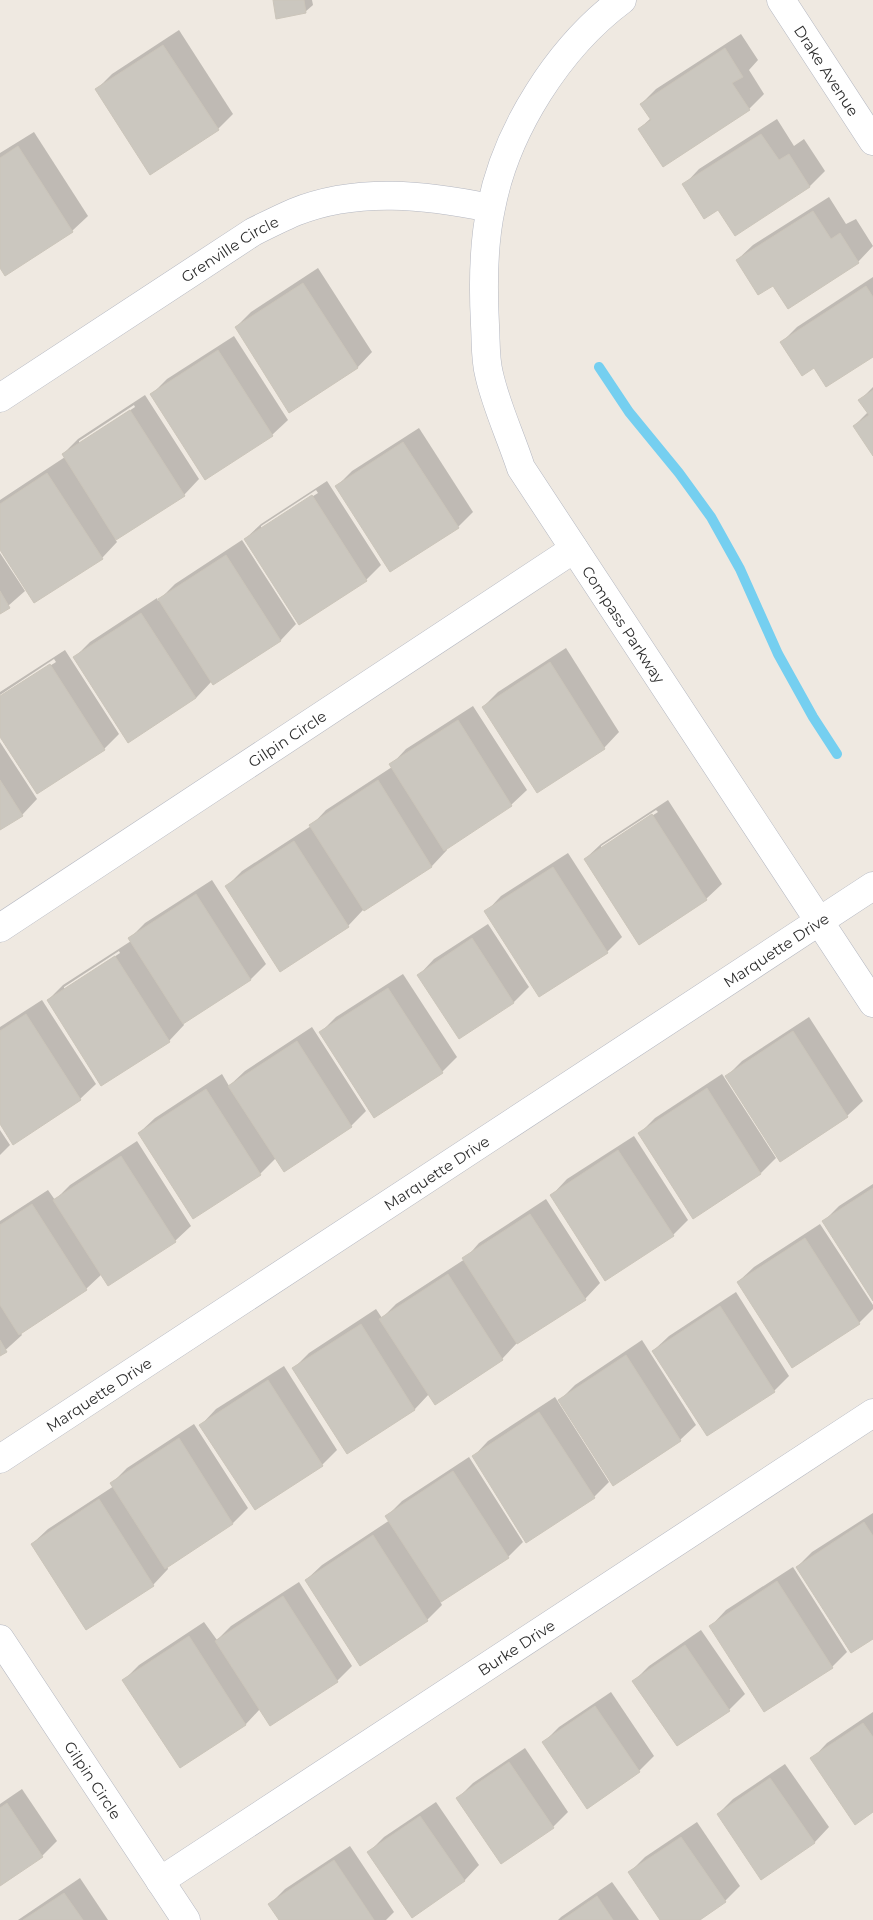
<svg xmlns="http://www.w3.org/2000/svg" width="873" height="1920" font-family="Montserrat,sans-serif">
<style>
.shadow{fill:#0003;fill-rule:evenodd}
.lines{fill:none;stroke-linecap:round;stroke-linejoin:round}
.stream{stroke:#75cff0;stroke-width:10}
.building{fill:#cbc7bf;stroke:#cbc5ba}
.minor-casing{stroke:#b4b7c1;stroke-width:29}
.minor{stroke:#fff;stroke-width:28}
.labels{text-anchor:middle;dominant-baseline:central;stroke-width:4;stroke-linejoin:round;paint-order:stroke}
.street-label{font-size:15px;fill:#2e2e2e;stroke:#fff}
</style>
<rect width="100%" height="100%" fill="#efe9e1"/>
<g class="shadow">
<polygon points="274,0 312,0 313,5 305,12"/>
<polygon points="179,30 233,114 218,129 97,89 112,74"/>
<polygon points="741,34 758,60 749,70 764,94 749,109 639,129 651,118 641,104 656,89"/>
<polygon points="777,119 794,146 804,139 825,171 810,186 735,234 718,208 684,185 699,169"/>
<polygon points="34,132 88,216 72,231 6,274 0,266 0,153"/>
<polygon points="829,197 846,224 856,219 873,246 858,262 773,284 737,260 753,245"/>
<polygon points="318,268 372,352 357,368 236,327 251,312"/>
<polygon points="873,277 873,355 782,342 797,327"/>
<polygon points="234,336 288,420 272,435 205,479 152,394 167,379"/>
<polygon points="873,387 873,453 854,426 868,412 860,400"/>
<path d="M145 395 199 479 184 495 115 539 117 542 102 558 0 548V500L65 457 63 454 78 439ZM134 405 135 407 79 444V441Z"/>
<polygon points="419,428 473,512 458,527 337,486 352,471"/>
<path d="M327 481 381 565 366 580 245 539 261 524ZM316 490 318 493 261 529V526Z"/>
<polygon points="242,540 296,624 281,640 213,684 212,681 196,698 75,657 90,642 157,598 158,601 175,584"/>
<polygon points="0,553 25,591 0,613"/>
<polygon points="566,648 619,732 604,748 483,707 498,692"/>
<polygon points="65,650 119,734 104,749 0,735 0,698 56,662 54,659 0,695 0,692"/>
<polygon points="473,706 527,790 511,805 446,848 447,850 432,866 363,910 348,926 227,886 242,871 311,826 326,810 392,767 391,765 406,749"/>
<polygon points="0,742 37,799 22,815 0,829"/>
<path d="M668 800 722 884 706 899 585 859 601 844ZM656 810 658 812 601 849V846Z"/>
<polygon points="568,853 622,937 607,952 486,912 501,896"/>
<path d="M212 880 266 964 251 979 183 1023 184 1025 169 1041 48 1000 63 985 131 941 130 938 145 923ZM119 951 120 953 64 990V987Z"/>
<polygon points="488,924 529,987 514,1002 460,1037 419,975 434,959"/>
<polygon points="403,974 457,1057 442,1072 321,1032 336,1017"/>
<polygon points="42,1000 96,1084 80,1099 0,1122 0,1027"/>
<polygon points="809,1017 863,1101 847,1116 727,1076 742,1061"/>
<polygon points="312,1027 366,1111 351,1126 276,1158 260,1174 139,1133 155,1118 222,1074 229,1086 245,1071"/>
<polygon points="722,1074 776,1158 761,1173 640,1133 655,1118"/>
<polygon points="0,1130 10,1145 0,1155"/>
<polygon points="634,1136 688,1220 673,1235 552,1195 567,1179"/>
<polygon points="137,1141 191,1226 175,1241 109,1284 102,1274 86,1289 20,1332 22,1335 0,1355 0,1221 48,1190 55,1200 70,1185"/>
<polygon points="873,1184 873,1298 824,1221 839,1206"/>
<polygon points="546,1199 600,1283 585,1299 517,1343 502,1359 429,1394 415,1409 348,1452 294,1368 309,1353 376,1309 382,1318 396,1304 465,1259 479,1243"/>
<polygon points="820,1224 873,1305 873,1309 859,1323 792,1367 738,1282 754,1267"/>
<polygon points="736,1292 789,1376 774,1391 653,1351 669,1336"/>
<polygon points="642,1340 696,1425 680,1440 560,1400 575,1385"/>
<polygon points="284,1366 337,1450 322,1465 201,1425 216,1409"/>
<polygon points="555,1397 609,1482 594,1497 473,1457 488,1441"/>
<polygon points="194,1424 248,1508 233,1523 167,1566 168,1569 153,1585 86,1628 32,1544 48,1529 114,1486 112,1483 127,1468"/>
<polygon points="469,1457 523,1542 508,1557 440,1601 442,1605 427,1620 306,1580 322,1565 390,1520 387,1516 402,1501"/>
<polygon points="873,1513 873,1637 797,1567 812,1552"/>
<polygon points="793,1567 847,1652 832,1667 711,1626 726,1610"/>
<polygon points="299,1582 352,1666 337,1681 260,1709 246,1724 181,1766 124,1680 139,1665 204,1622 217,1640 231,1626"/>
<polygon points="701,1630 745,1694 729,1710 678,1745 634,1681 649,1666"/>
<polygon points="611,1692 654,1756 639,1771 544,1742 559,1727"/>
<polygon points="873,1712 873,1811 812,1759 827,1743"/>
<polygon points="525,1748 568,1812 553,1827 458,1798 473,1783"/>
<polygon points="785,1764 829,1827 814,1843 718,1814 733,1799"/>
<polygon points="22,1789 57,1841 42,1856 0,1885 0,1804"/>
<polygon points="436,1802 479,1865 464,1881 369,1852 384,1837"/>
<polygon points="697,1822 740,1886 725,1901 698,1920 662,1920 630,1872 645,1857"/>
<polygon points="350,1846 394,1912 386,1920 280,1920 270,1904 285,1889"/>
<polygon points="80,1878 108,1920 18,1920"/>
<polygon points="612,1882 639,1920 558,1920 561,1917"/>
</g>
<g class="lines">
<polyline class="stream" points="599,367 629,412 679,473 711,517 740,569 778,654 813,717 837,754"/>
</g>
<g class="building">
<polygon points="273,0 304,0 306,13 276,19"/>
<polygon points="163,45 219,130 150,175 95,89"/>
<polygon points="725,48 743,77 732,83 750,110 663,167 638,129 651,120 640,104"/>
<polygon points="761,134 779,160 789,154 810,187 735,236 718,210 704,219 682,184"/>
<polygon points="18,146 73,232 5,276 0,268 0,158"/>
<polygon points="813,211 831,239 840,233 859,263 788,309 773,286 758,295 736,260"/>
<polygon points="303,283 358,368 289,413 235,327"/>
<polygon points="866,286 873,297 873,357 826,387 814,368 802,376 780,342"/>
<polygon points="218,350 273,436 205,480 150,394"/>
<polygon points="873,390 873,456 853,426 869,415 858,400"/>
<polygon points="130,410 185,496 116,540 62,454"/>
<polygon points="403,442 459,528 390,572 335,486"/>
<polygon points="47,473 103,559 34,603 0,550 0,504"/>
<polygon points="312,495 367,581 299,625 244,539"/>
<polygon points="226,555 281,641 213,685 158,599"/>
<polygon points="0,591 10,608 0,614"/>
<polygon points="141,613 196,698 128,743 73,657"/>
<polygon points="550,662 605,749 537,793 482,707"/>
<polygon points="50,664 105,750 37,794 0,737 0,696"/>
<polygon points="458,720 512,806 444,851 389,764"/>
<polygon points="0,780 23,816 0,830"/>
<polygon points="378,780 432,867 364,911 309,825"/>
<polygon points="652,814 707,900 639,945 584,859"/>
<polygon points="294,841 349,927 280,972 225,886"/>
<polygon points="553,867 608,953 539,997 484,911"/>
<polygon points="196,894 251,980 183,1024 128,938"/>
<polygon points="472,938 514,1003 459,1039 417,975"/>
<polygon points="115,956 170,1042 101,1086 47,1000"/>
<polygon points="388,988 443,1073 374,1118 319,1032"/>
<polygon points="26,1014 81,1100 13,1145 0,1124 0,1031"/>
<polygon points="793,1031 848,1117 780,1162 725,1076"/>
<polygon points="297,1041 352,1127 284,1172 228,1086"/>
<polygon points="707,1088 761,1174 693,1219 638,1133"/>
<polygon points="206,1089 261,1175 193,1219 138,1133"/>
<polygon points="618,1150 674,1236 605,1281 550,1195"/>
<polygon points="121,1156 176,1242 108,1286 53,1200"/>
<polygon points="873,1188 873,1301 822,1221"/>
<polygon points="32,1204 87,1290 19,1335 0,1305 0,1225"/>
<polygon points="530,1214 586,1300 517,1344 462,1258"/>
<polygon points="805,1238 860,1324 792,1368 737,1282"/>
<polygon points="448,1274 503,1360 435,1405 379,1319"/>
<polygon points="720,1306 775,1392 707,1436 652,1351"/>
<polygon points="361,1324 415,1410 347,1454 292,1368"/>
<polygon points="0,1340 7,1352 0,1356"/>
<polygon points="626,1355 681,1441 613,1486 558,1400"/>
<polygon points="268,1380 323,1466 255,1510 199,1425"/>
<polygon points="539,1412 595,1498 526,1543 472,1456"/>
<polygon points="179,1438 233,1524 165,1569 110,1483"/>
<polygon points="453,1471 509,1558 441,1602 385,1516"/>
<polygon points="99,1499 154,1586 86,1630 31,1544"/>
<polygon points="864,1522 873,1536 873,1639 851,1653 796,1567"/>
<polygon points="373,1535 428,1621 360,1666 305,1580"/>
<polygon points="777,1581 833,1668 764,1712 709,1626"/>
<polygon points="283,1596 338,1682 270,1726 215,1641"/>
<polygon points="189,1636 246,1725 180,1768 122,1680"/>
<polygon points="685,1645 730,1711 677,1746 632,1681"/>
<polygon points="595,1706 640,1772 587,1809 542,1742"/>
<polygon points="863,1723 873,1737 873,1812 855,1825 810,1758"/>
<polygon points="509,1762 554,1828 501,1864 456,1798"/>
<polygon points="770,1778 815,1843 761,1880 717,1814"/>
<polygon points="7,1803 43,1857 0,1886 0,1808"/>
<polygon points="420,1816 465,1881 412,1918 367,1852"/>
<polygon points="681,1837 726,1902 700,1920 660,1920 628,1872"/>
<polygon points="334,1860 374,1920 279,1920 268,1904"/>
<polygon points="64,1893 83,1920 23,1920"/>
<polygon points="597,1896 613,1920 562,1920"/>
</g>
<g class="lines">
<defs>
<g id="minor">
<path id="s1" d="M622 0C559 47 506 130 491 208 483 245 483 287 485 325 486 341 485 359 489 374 496 406 511 437 521 468L873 1003"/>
<path id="s2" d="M781 0 873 141"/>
<path id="s3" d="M0 398 253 232C267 225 281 218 295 212 357 187 427 195 490 208"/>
<path id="s4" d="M0 928 574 549"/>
<path id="s5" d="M0 1459 873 886"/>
<path id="s6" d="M0 1639 186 1920"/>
<path id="s7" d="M160 1881 873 1413"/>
</g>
</defs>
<use href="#minor" class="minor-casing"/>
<use href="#minor" class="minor"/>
</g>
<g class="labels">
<g class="street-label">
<text stroke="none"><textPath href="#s2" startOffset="84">Drake Avenue</textPath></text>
<text stroke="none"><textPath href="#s3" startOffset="274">Grenville Circle</textPath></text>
<text stroke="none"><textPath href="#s1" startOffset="704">Compass Parkway</textPath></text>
<text stroke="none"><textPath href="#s4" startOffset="344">Gilpin Circle</textPath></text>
<text stroke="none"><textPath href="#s5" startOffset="928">Marquette Drive</textPath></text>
<text stroke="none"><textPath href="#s5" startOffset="522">Marquette Drive</textPath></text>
<text stroke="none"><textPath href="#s5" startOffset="118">Marquette Drive</textPath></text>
<text stroke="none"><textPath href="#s7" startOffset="426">Burke Drive</textPath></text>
<text stroke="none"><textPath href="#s6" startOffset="169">Gilpin Circle</textPath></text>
</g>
</g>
</svg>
